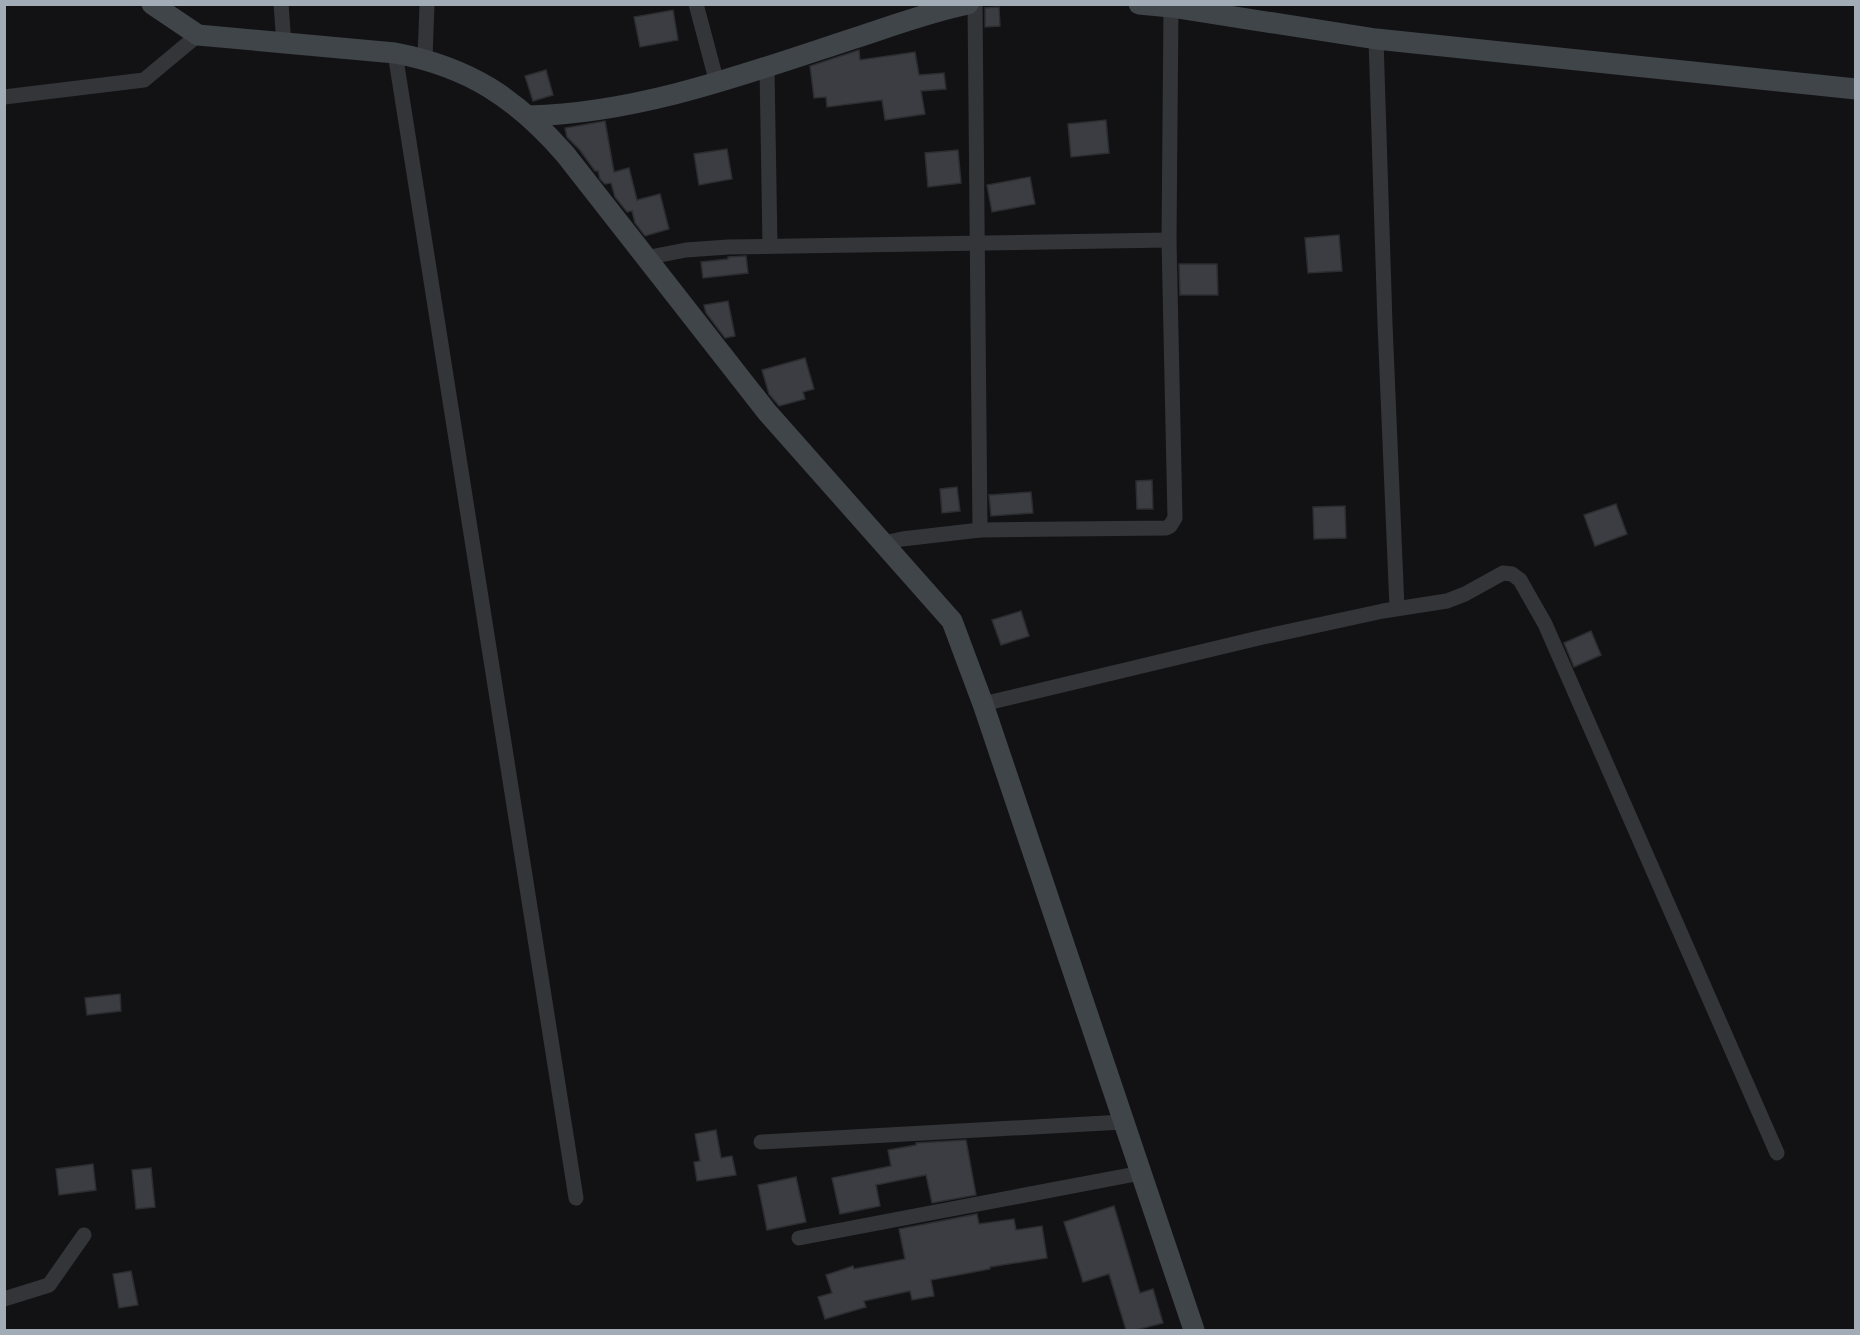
<svg xmlns="http://www.w3.org/2000/svg" width="1860" height="1335" font-family="Quicksand,sans-serif">
<style>
.building{fill:#3c3d42;stroke:#2c2d30;stroke-width:1.5}
.lines{fill:none;stroke-linecap:round;stroke-linejoin:round}
.street{stroke:#333539;stroke-width:15}
.secondary{stroke:#404549;stroke-width:21}
</style>
<rect width="100%" height="100%" fill="#121214"/>
<g class="building">
<polygon points="999,7 1000,26 985,27 985,8"/>
<polygon points="673,10 678,40 640,47 634,17"/>
<polygon points="859,50 860,60 915,52 919,75 944,73 946,89 921,91 925,114 885,120 882,100 827,107 826,97 814,98 810,66"/>
<polygon points="546,70 553,95 533,101 525,76"/>
<polygon points="1106,120 1109,153 1071,157 1068,124"/>
<polygon points="605,121 614,172 629,168 637,200 660,194 669,229 645,236 635,223 632,211 627,212 615,197 611,183 605,184 600,179 598,171 595,171 579,149 567,137 565,128"/>
<polygon points="727,149 732,179 699,185 694,154"/>
<polygon points="958,150 961,183 928,187 925,153"/>
<polygon points="1030,177 1035,204 992,212 987,185"/>
<polygon points="1339,235 1342,271 1308,273 1305,238"/>
<polygon points="746,256 748,273 703,278 701,262 728,259 728,257"/>
<polygon points="1179,264 1217,264 1218,295 1180,295"/>
<polygon points="728,301 735,336 725,338 706,313 704,305"/>
<polygon points="805,358 814,389 803,392 805,399 779,406 769,394 762,370"/>
<polygon points="1152,480 1153,509 1137,509 1136,481"/>
<polygon points="957,487 960,511 942,513 940,489"/>
<polygon points="1031,492 1033,513 991,516 989,495"/>
<polygon points="1616,504 1627,534 1595,546 1584,515"/>
<polygon points="1345,506 1346,538 1314,539 1313,507"/>
<polygon points="1021,611 1029,636 1001,645 992,620"/>
<polygon points="1591,631 1601,655 1574,667 1564,643"/>
<polygon points="120,994 121,1011 87,1015 85,998"/>
<polygon points="716,1130 721,1158 732,1156 736,1175 697,1181 694,1162 700,1161 695,1134"/>
<polygon points="966,1140 976,1195 932,1203 926,1175 876,1185 880,1206 840,1214 832,1178 891,1166 888,1150 916,1145 916,1143"/>
<polygon points="93,1164 96,1190 59,1195 56,1169"/>
<polygon points="151,1168 155,1207 136,1209 132,1170"/>
<polygon points="796,1177 806,1222 767,1230 758,1185"/>
<polygon points="1114,1206 1140,1293 1153,1289 1163,1323 1136,1330 1126,1330 1109,1274 1083,1282 1064,1222"/>
<polygon points="977,1214 979,1224 1014,1219 1016,1230 1042,1226 1047,1258 990,1267 990,1269 931,1280 934,1296 912,1300 910,1291 864,1301 866,1307 825,1319 818,1297 832,1293 826,1275 853,1266 854,1269 905,1259 899,1229"/>
<polygon points="131,1271 138,1305 119,1308 113,1274"/>
</g>
<g class="lines">
<g class="street">
<polyline points="281,4 284,44"/>
<polyline points="696,4 717,83"/>
<polyline points="975,4 980,530"/>
<polyline points="1376,39 1385,324 1397,608"/>
<polyline points="395,53 576,1198"/>
<polyline points="425,59 427,4"/>
<polyline points="767,68 770,246"/>
<polyline points="4,97 144,80 198,35"/>
<polyline points="645,258 686,250 728,247 1169,240"/>
<polyline points="884,543 902,539 980,530 1166,528 1170,526 1175,518 1169,240 1171,7"/>
<polyline points="983,704 1263,637 1383,611 1447,601 1465,594 1503,573 1512,574 1520,580 1545,624 1777,1153"/>
<polyline points="761,1142 1123,1122"/>
<polyline points="799,1238 1141,1173"/>
<polyline points="4,1299 49,1285 84,1235"/>
</g>
<g class="secondary">
<path d="M152 4 198 35 395 53C469 67 516 98 565 154L767 412 952 621 983 704 1194 1330"/>
<polyline points="1139,4 1171,7 1376,39 1856,89"/>
<path d="M529 116C641 113 748 73 855 38 892 26 929 12 968 4"/>
</g>
</g>
<rect width="1860" height="1335" fill="none" stroke="#a2acb6" stroke-width="12"/>
</svg>
